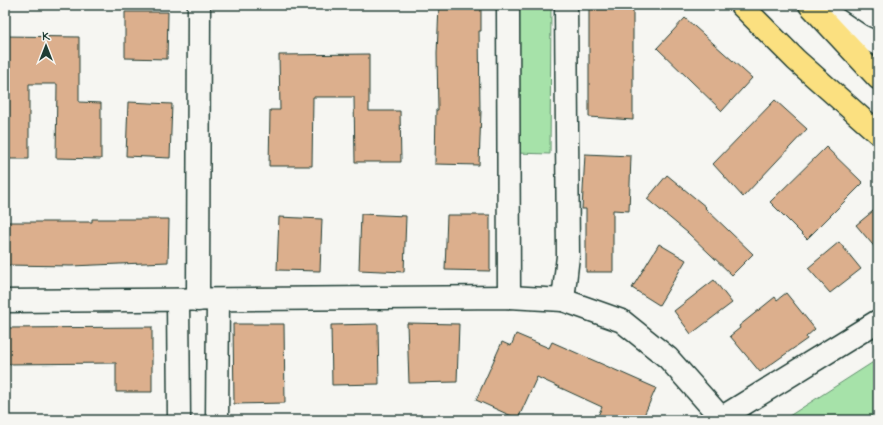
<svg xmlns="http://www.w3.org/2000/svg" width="883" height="425" font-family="Mynerve,sans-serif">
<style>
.green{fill:#a6e2a9;stroke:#62906e}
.building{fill:#dcaf8d;stroke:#1f3d34}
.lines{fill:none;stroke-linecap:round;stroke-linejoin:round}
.minor-casing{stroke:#1f3d34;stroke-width:25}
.major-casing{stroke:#1f3d34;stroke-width:25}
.minor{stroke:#f6f6f2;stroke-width:22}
.major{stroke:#fbe080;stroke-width:22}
</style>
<rect width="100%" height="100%" fill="#f6f6f2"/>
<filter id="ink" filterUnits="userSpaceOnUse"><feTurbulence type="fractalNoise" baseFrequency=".025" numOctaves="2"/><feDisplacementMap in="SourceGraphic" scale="8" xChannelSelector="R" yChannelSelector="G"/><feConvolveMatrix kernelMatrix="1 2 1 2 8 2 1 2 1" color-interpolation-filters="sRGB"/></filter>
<g filter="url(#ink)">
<g class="green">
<polygon points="517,5 551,5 551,7 550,154 515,153"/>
<polygon points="878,359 878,420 783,420"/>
</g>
<g class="building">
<polygon points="439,5 481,5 481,31 479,31 480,111 481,111 479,165 435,164 436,110 438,110 437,54"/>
<polygon points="589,5 633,5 633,120 589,117"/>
<polygon points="125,12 168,12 167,59 125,58"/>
<polygon points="685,18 752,78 722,111 657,48"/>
<polygon points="5,36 79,37 79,102 101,103 101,159 56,158 57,84 29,84 29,159 5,159"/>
<polygon points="369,54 369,111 400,111 401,162 355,162 354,97 313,97 312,166 269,166 270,110 280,110 279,55"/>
<polygon points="775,100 807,129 743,197 713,164"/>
<polygon points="128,102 172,104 170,158 126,156"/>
<polygon points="826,147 863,183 807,239 770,202"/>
<polygon points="585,154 631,156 629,211 613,210 613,272 586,272 586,209 582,209"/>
<polygon points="667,175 706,207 705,208 753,254 732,275 688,233 647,199"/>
<polygon points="878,207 878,251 856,225"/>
<polygon points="361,214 406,216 404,272 359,270"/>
<polygon points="447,215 490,215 490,271 445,270"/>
<polygon points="279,217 322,219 320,271 277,270"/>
<polygon points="92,219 169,219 168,262 71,266 5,265 5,222 92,222"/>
<polygon points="839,242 861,269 830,293 808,268"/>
<polygon points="659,244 686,260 659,305 632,288"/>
<polygon points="714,280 732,303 691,334 674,311"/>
<polygon points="786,293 815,329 806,337 807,339 760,372 730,336 740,328 739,326 775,297 777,300"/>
<polygon points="407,323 459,324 457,382 409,383"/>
<polygon points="233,324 284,324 285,403 234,404"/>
<polygon points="378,324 379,384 332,385 331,325"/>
<polygon points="152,327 152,392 116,392 116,363 5,364 5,328"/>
<polygon points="516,334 549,348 552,342 656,388 642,420 596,420 602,407 537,377 518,419 476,400 502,342 511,346"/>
</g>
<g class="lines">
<defs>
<g id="minor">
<polyline points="508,5 509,297"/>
<polyline points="818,7 861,36 878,44"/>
<polyline points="178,300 179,420"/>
<polyline points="198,300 199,5"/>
<polyline points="563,300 568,256 566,5"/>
<polyline points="5,301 509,297 563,300 622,321 668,358 723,420"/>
<polyline points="217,420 218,300"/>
<polyline points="719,420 721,418 878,321"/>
</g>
<g id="major">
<polyline points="741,5 796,60 878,133"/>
<polyline points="810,5 878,78"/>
</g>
</defs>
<use href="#minor" class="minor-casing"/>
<use href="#major" class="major-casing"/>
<use href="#minor" class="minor"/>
<use href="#major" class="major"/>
</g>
</g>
<rect width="883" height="425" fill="none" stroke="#f6f6f2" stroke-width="20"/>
<rect x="10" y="10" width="863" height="405" fill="none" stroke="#1f3d34" stroke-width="1.5" filter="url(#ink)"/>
<g transform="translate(46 46)" stroke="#f6f6f2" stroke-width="3" paint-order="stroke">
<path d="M0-3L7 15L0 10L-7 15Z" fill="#1f3d34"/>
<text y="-6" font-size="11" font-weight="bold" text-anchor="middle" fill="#1f3d34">K</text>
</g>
</svg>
